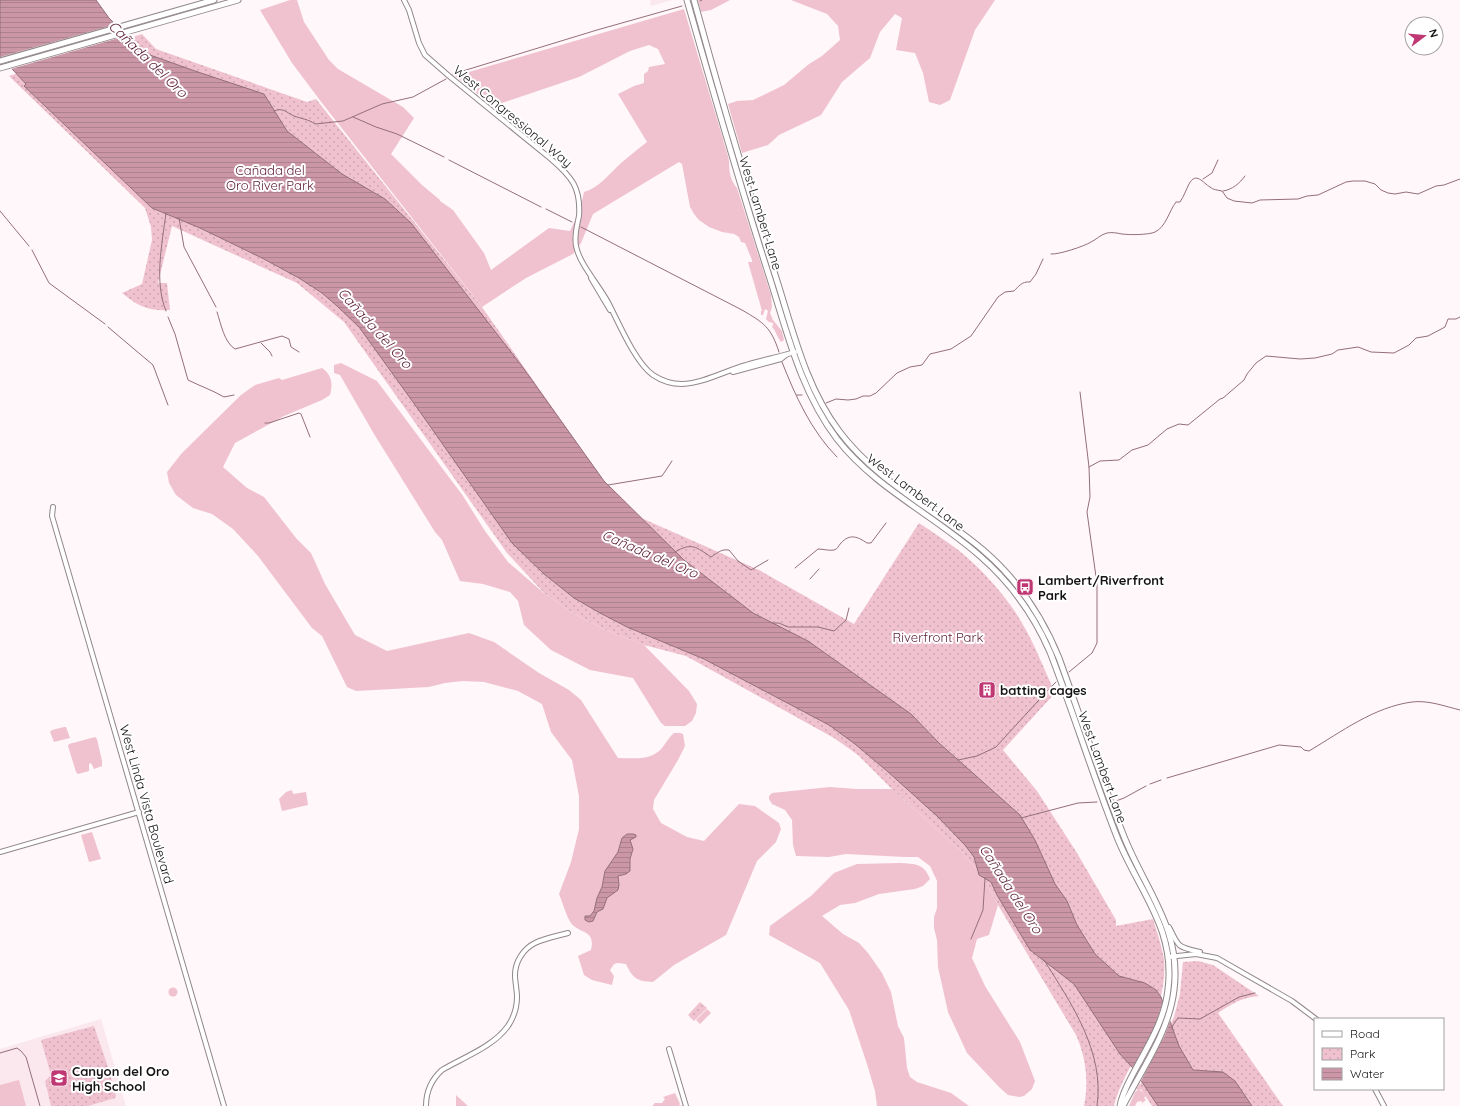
<svg xmlns="http://www.w3.org/2000/svg" width="1460" height="1106" font-family="Quicksand,sans-serif">
<style>
.built{fill:#fbe8ee}
.green{fill:#f0c2d0}
.park{fill:url(#park-dots)}
.water{fill:url(#water-rules);stroke:#946f7b}
.pier{fill:#fff7f9}
.lines{fill:none;stroke-linecap:round;stroke-linejoin:round}
.stream{stroke:#946f7b;stroke-width:1}
.minor-casing{stroke:#908789;stroke-width:6}
.major-casing{stroke:#908789;stroke-width:7}
.minor{stroke:#fff;stroke-width:4}
.major{stroke:#fff;stroke-width:5}
.labels{text-anchor:middle;dominant-baseline:central;stroke-width:4;stroke-linejoin:round;paint-order:stroke}
.street-label{font-size:13px;fill:#151213;stroke:#fff}
.park-label{font-size:13px;fill:#61223c;stroke:#fff}
.poi-label{font-size:13px;font-weight:bold;fill:#151213;stroke:#fff;text-anchor:start}
.water-label{font-size:14px;font-style:italic;fill:#5d1f38;stroke:#fff}
</style>
<defs>
<pattern id="park-dots" width="8" height="8" patternUnits="userSpaceOnUse"><rect width="8" height="8" fill="#f0c2d0"/><path d="M2 2h.1M6 6h.1" fill="none" stroke="#cda6b2" stroke-width="1.8" stroke-linecap="round"/></pattern>
<pattern id="water-rules" width="6" height="5" patternUnits="userSpaceOnUse"><rect width="6" height="5" fill="#cb97a7"/><path d="M0 2.5h6" fill="none" stroke="#ad818f"/></pattern>
</defs>
<rect width="100%" height="100%" fill="#fff7f9"/>
<g class="built">
<polygon points="650,0 672,0 651,6"/>
<polygon points="101,1019 126,1106 0,1106 0,1049"/>
</g>
<g class="green">
<path d="M290 0H297L304 22 329 60 338 69 403 107 414 118 391 154 422 185 440 200V201L453 210 484 253 491 270 549 228 570 231 580 210 584 192C599 188 609 174 620 164 629 156 638 149 647 142L618 94 634 86 644 83V74L648 71 649 67 665 64 658 49 649 45 630 51 579 77 493 106 455 76 684 9 723 139C724 146 728 153 729 161 729 171 730 180 737 188L771 295 772 307 770 313 773 320 782 331 784 340 781 342C777 337 776 331 772 327L773 325V323L769 322 766 319 768 311 765 309 763 315H761V311H762L748 262H752V260L745 243 741 242 739 237 734 234 722 232 709 227 699 220 694 214 690 207 682 164 679 162 593 214 581 243 573 254 526 278 482 307 322 103 292 63 260 10Z"/>
<polygon points="698,0 730,0 711,10 701,12"/>
<polygon points="791,0 995,0 975,30 950,100 940,105 929,102 923,73 915,53 896,50 902,18 895,14 880,32 870,58 842,82 821,115 779,135 768,145 742,153 728,104 737,101 753,100 784,85 809,64 822,56 840,40 838,26 827,14"/>
<polygon points="341,363 377,381 463,496 485,531 508,562 545,594 576,615 608,631 644,645 689,691 697,704 696,713 692,721 685,726 665,726 661,723 633,678 590,670 551,650 524,625 518,601 510,592 483,584 460,581 442,540 435,532 374,434 340,375 334,373 334,365"/>
<path d="M322 368C332 375 333 384 330 395L322 400 284 416 235 443 223 467 247 488 264 497 296 538 311 553 325 584 355 635 387 651 469 633 494 642 539 673 569 690 581 700 618 758C634 758 651 761 662 748 666 743 669 737 674 733H680L683 734 685 746 678 760 654 800 653 809 661 823 687 837 704 841 739 804 755 806 779 823 781 829 776 842 757 861 726 935 674 965 653 982C637 981 633 979 626 964L618 963 614 964 610 970 614 976 612 985 592 980 584 975 578 956 591 950C596 929 579 934 571 923 567 918 562 901 559 894L571 862 579 829V796L572 760 551 732 542 704 518 691 484 682 463 681 445 683 429 687 356 691 347 687 322 636 312 628 258 556 233 529 212 514 193 508 176 495 169 483 167 472 182 453 241 395 255 385 279 378 282 380Z"/>
<polygon points="64,727 66,727 70,738 54,742 50,732 52,730"/>
<polygon points="95,737 97,739 102,761 102,766 94,769 91,763 89,764 89,771 78,774 76,772 68,746 69,744"/>
<polygon points="830,787 857,789 892,789 962,852 986,882 998,905 989,935 977,939 972,958 985,986 1020,1042 1035,1081 1032,1089 1024,1096 1019,1097 1008,1095 999,1087 967,1053 948,1012 938,967 937,940 934,928 934,917 937,908 937,881 930,866 918,857 905,857 846,854 829,857 796,856 793,845 792,820 785,810 772,804 769,799 769,796 772,793"/>
<polygon points="292,790 293,794 306,792 308,805 282,811 279,799 286,792"/>
<polygon points="92,832 101,859 89,862 81,835"/>
<path d="M900 863C915 864 924 863 930 879L923 886 915 889 879 894 855 903 840 905 822 916 843 934 859 943 868 953 882 973 891 992 898 1026 904 1038 907 1068 910 1077 917 1082 951 1093 969 1106H877L875 1091 867 1064 849 1010 820 963 769 935 770 926 774 923 811 896 834 873 857 864Z"/>
<circle cx="173" cy="992" r="4.5"/>
<polygon points="707,1009 711,1013 700,1024 696,1020"/>
<polygon points="19,1080 26,1106 0,1106 0,1085"/>
<polygon points="1140,1083 1141,1088 1140,1091 1142,1091 1146,1096 1144,1098 1146,1100 1142,1103 1141,1101 1137,1102 1135,1106 1129,1106 1135,1092 1138,1090 1136,1089"/>
<polygon points="675,1093 680,1104 679,1106 683,1105 684,1106 652,1106 655,1103 662,1103 665,1099 663,1097"/>
<polygon points="456,1095 468,1106 456,1106"/>
</g>
<g class="park">
<path d="M142 34 156 49 307 102 316 99 482 307 615 497 630 513 759 570 854 624 919 523C932 532 945 540 957 549 977 565 996 585 1011 606 1030 632 1042 664 1055 693L1003 750 1037 791 1077 853 1116 920V926L1153 919C1157 933 1162 946 1164 960 1167 994 1151 1027 1136 1056 1128 1072 1118 1088 1114 1106H1084C1089 1082 1086 1057 1076 1035L998 905 986 882 962 852 892 789 858 755 834 738 686 656 644 645 608 631 576 615 545 594 507 553 344 322 297 283 172 226 158 283H167L170 310C148 311 139 307 122 293L142 284 152 240 151 227 145 208 9 76Z"/>
<path d="M1198 961 1213 965 1259 996C1243 997 1231 1004 1218 1013L1283 1106H1152L1139 1086 1144 1079 1174 1017 1180 994 1183 962Z"/>
<polygon points="700,1002 707,1008 694,1021 688,1015"/>
<polygon points="94,1026 108,1067 116,1096 115,1098 88,1106 51,1106 45,1081 51,1075 41,1040"/>
</g>
<g class="water">
<polygon points="0,0 96,0 109,18 130,39 150,55 195,71 264,94 287,131 342,174 385,199 411,223 521,365 604,481 684,560 753,613 808,641 911,714 939,743 1020,815 1035,840 1055,884 1067,901 1077,925 1095,954 1119,976 1145,983 1156,990 1161,997 1179,1046 1193,1070 1223,1072 1235,1081 1252,1106 1158,1106 1132,1067 1120,1054 1074,984 1030,950 997,895 991,882 979,875 974,857 965,845 937,816 887,771 855,744 829,725 704,659 627,627 600,613 574,598 544,574 512,543 418,409 359,327 337,306 322,293 299,278 262,258 200,228 152,208 24,86 26,84 0,56"/>
<polygon points="627,834 633,834 636,835 636,837 630,840 633,849 630,859 630,871 626,874 618,876 619,885 618,890 607,898 603,909 597,912 593,921 589,922 585,920 585,916 590,916 594,911 597,898 602,887 605,871 618,852 622,838"/>
</g>
<g class="pier">
<polygon points="117,24 129,35 11,69 0,59 0,57"/>
<polygon points="1164,999 1171,1019 1164,1037 1140,1083 1132,1071 1154,1029"/>
</g>
<g class="lines">
<g class="stream">
<polyline points="700,1 702,0"/>
<polyline points="453,74 597,30 682,6"/>
<path d="M274 111C282 107 286 112 294 116 302 119 308 119 315 124L343 121 382 104 413 97 446 79"/>
<polyline points="353,117 376,127 397,134 444,157"/>
<polyline points="449,160 541,207"/>
<polyline points="1203,179 1212,173 1218,160"/>
<path d="M1223 191C1232 190 1240 183 1245 176"/>
<polyline points="546,209 572,222"/>
<polyline points="0,211 29,246"/>
<polyline points="179,218 184,247 216,307"/>
<path d="M581 227 742 310C764 323 771 327 779 352"/>
<polyline points="32,250 49,283 105,324"/>
<path d="M1051 254C1058 255 1085 246 1091 242 1097 239 1100 235 1107 233 1112 232 1117 233 1122 234 1129 235 1149 235 1155 232 1166 227 1169 211 1176 202H1180C1184 196 1186 190 1189 184 1196 171 1203 183 1210 187 1213 190 1218 190 1222 191L1227 198 1234 201 1252 203 1260 200 1298 199 1307 196 1318 195 1346 182 1353 181H1365L1375 184 1381 190 1388 193 1395 194 1406 192 1418 194 1436 186 1444 185 1460 179"/>
<path d="M166 311C154 282 162 244 166 213"/>
<path d="M217 312C221 324 224 342 235 349L282 336 289 339 291 347 299 352"/>
<path d="M168 317 175 334 188 380C200 386 212 390 224 397L234 395"/>
<polyline points="108,327 153,365 168,405"/>
<polyline points="261,343 270,352 272,356"/>
<path d="M782 362C795 395 811 431 837 457"/>
<polyline points="797,395 802,395"/>
<path d="M826 403 836 399 848 400 856 399 863 396H870L876 393 897 373 910 367 922 365 930 354 951 349 971 336 998 297 1005 292 1014 291C1018 287 1022 281 1030 282L1036 274 1043 259"/>
<polyline points="265,423 269,423 299,413 301,414 310,437"/>
<polyline points="1089,467 1100,461 1119,460 1132,450 1148,445 1167,429 1179,424 1188,425 1220,399 1223,398 1244,380 1247,374 1256,363 1266,356 1300,359 1315,358 1332,354 1338,350 1358,347 1371,352 1394,353 1409,345 1416,338 1428,336 1445,327 1448,319 1456,319 1460,317"/>
<polyline points="608,485 662,476 672,461"/>
<path d="M675 552C692 542 696 547 711 557 718 553 720 549 729 550L738 561 751 570 768 560"/>
<path d="M795 568 818 549C823 549 830 551 834 550 838 549 838 546 841 543 850 533 858 537 867 543H871L886 523"/>
<polyline points="810,579 819,569"/>
<polyline points="772,623 779,623 788,627 818,627 834,631 846,620 849,608"/>
<polyline points="1069,672 1092,653 1097,643 1097,584 1087,512 1090,497 1089,467 1080,392"/>
<polyline points="958,760 977,756 996,747 1048,690 1056,682"/>
<path d="M1167 778 1279 745 1301 747 1304 750 1309 751C1341 732 1374 707 1412 702 1428 700 1444 706 1460 710"/>
<polyline points="1150,784 1161,780"/>
<polyline points="1116,801 1124,798 1146,786"/>
<polyline points="1021,818 1078,803 1097,802"/>
<polyline points="971,939 983,910 985,878"/>
<path d="M1044 960C1071 1003 1105 1052 1097 1106"/>
<polyline points="1172,1029 1173,1025 1178,1018 1200,1019 1239,997 1255,993"/>
<polyline points="0,1053 17,1048 21,1051 26,1057 40,1106"/>
</g>
<defs>
<g id="minor">
<path d="M404 0 409 10 419 43 425 55 449 76 551 159C572 177 581 188 579 216 577 226 574 235 576 246 580 266 601 287 610 306 620 326 636 363 653 375 662 381 672 384 682 384 704 383 725 371 746 365 762 360 779 357 795 352"/>
<polyline points="591,278 610,310"/>
<polyline points="733,372 781,359 786,355"/>
<polyline points="53,507 52,516 224,1106"/>
<polyline points="0,852 139,812"/>
<path d="M1169 927C1179 948 1178 947 1200 952"/>
<polyline points="1168,957 1196,954 1217,958 1292,1001 1316,1019"/>
<polyline points="669,1049 686,1106"/>
<polyline points="1375,1089 1384,1106"/>
<path d="M426 1106C426 1092 432 1079 442 1070 464 1057 493 1047 508 1026 514 1017 517 1007 517 997 517 990 515 982 515 975 515 962 523 949 535 943 545 938 557 936 568 933"/>
</g>
<g id="major">
<path d="M687 0C714 95 741 189 771 282 788 336 802 393 837 439 875 488 934 515 980 556 1011 583 1034 615 1050 652 1074 714 1093 776 1117 837 1138 890 1176 928 1168 989 1165 1019 1149 1044 1135 1070 1129 1082 1122 1093 1120 1106"/>
<path d="M694 0C720 95 748 190 778 284 794 335 807 389 839 431 877 482 936 510 983 550 1017 579 1042 616 1059 658 1080 716 1100 776 1123 834 1144 889 1182 928 1174 990 1169 1032 1142 1069 1123 1106"/>
<polyline points="0,61 214,0"/>
<polyline points="0,68 238,0"/>
</g>
</defs>
<use href="#minor" class="minor-casing"/>
<use href="#major" class="major-casing"/>
<use href="#minor" class="minor"/>
<use href="#major" class="major"/>
</g>
<defs>
<symbol id="bus-square" viewBox="-11 -11 22 22"><rect x="-9" y="-9" width="18" height="18" rx="4" fill="#bf3773" stroke="#fff"/><path d="M-5-6H5V4H4V6H2V4H-2V6H-4V4H-5ZM-3.5-4V0h7V-4ZM-3.5 1.2v1.5H-2V1.2ZM2 1.2v1.5H3.5V1.2Z" fill="#fff"/></symbol>
<symbol id="building-square" viewBox="-11 -11 22 22"><rect x="-9" y="-9" width="18" height="18" rx="4" fill="#bf3773" stroke="#fff"/><path d="M-4-6H4V6H1V3H-1V6H-4ZM-2.5-4.3h1.7v1.8h-1.7ZM.8-4.3h1.7v1.8H.8ZM-2.5-1h1.7V.8h-1.7ZM.8-1h1.7V.8H.8Z" fill="#fff"/></symbol>
<symbol id="school-square" viewBox="-11 -11 22 22"><rect x="-9" y="-9" width="18" height="18" rx="4" fill="#bf3773" stroke="#fff"/><path d="M0-5L7-2L0 1L-7-2ZM-4 1L0 2.5L4 1V4Q0 6-4 4Z" fill="#fff"/></symbol>
</defs>
<g fill-rule="evenodd">
<use href="#bus-square" x="1015" y="577" width="20" height="20"/>
<use href="#building-square" x="977" y="680" width="20" height="20"/>
<use href="#school-square" x="49" y="1068" width="20" height="20"/>
</g>
<g class="labels">
<g class="street-label">
<text transform="translate(513 116) rotate(40)">West Congressional Way</text>
<text transform="translate(761 213) rotate(73)">West Lambert Lane</text>
<text transform="translate(916 492) rotate(37)">West Lambert Lane</text>
<text transform="translate(1103 767) rotate(70)">West Lambert Lane</text>
<text transform="translate(147 804) rotate(74)">West Linda Vista Boulevard</text>
</g>
<g class="park-label">
<text x="270" y="170">Cañada del<tspan x="270" dy="15">Oro River Park</tspan></text>
<text x="938" y="637">Riverfront Park</text>
</g>
<g class="poi-label">
<text x="1038" y="580">Lambert/Riverfront<tspan x="1038" dy="15">Park</tspan></text>
<text x="1000" y="690">batting cages</text>
<text x="72" y="1071">Canyon del Oro<tspan x="72" dy="15">High School</tspan></text>
</g>
<g class="water-label">
<text transform="translate(148 59) rotate(44)">Cañada del Oro</text>
<text transform="translate(375 328) rotate(48)">Cañada del Oro</text>
<text transform="translate(650 554) rotate(23)">Cañada del Oro</text>
<text transform="translate(1011 889) rotate(57)">Cañada del Oro</text>
</g>
</g>
<rect x="1314" y="1018" width="130" height="72" fill="#ffffff" stroke="#a1a0a1"/>
<rect x="1322" y="1031" width="20" height="6" fill="#ffffff" stroke="#a1a0a1"/>
<text x="1350" y="1038" font-size="12" fill="#151213">Road</text>
<rect x="1322" y="1048" width="20" height="12" fill="url(#park-dots)" stroke="#a1a0a1"/>
<text x="1350" y="1058" font-size="12" fill="#151213">Park</text>
<rect x="1322" y="1068" width="20" height="12" fill="url(#water-rules)" stroke="#a1a0a1"/>
<text x="1350" y="1078" font-size="12" fill="#151213">Water</text>
<g transform="translate(1424 36) rotate(74)"><circle r="19" fill="#ffffff" stroke="#a1a0a1"/>
<path d="M0-3L7 15L0 10L-7 15Z" fill="#bf3773"/>
<text y="-6" font-size="11" font-weight="bold" text-anchor="middle" fill="#151213">N</text>
</g>
</svg>
